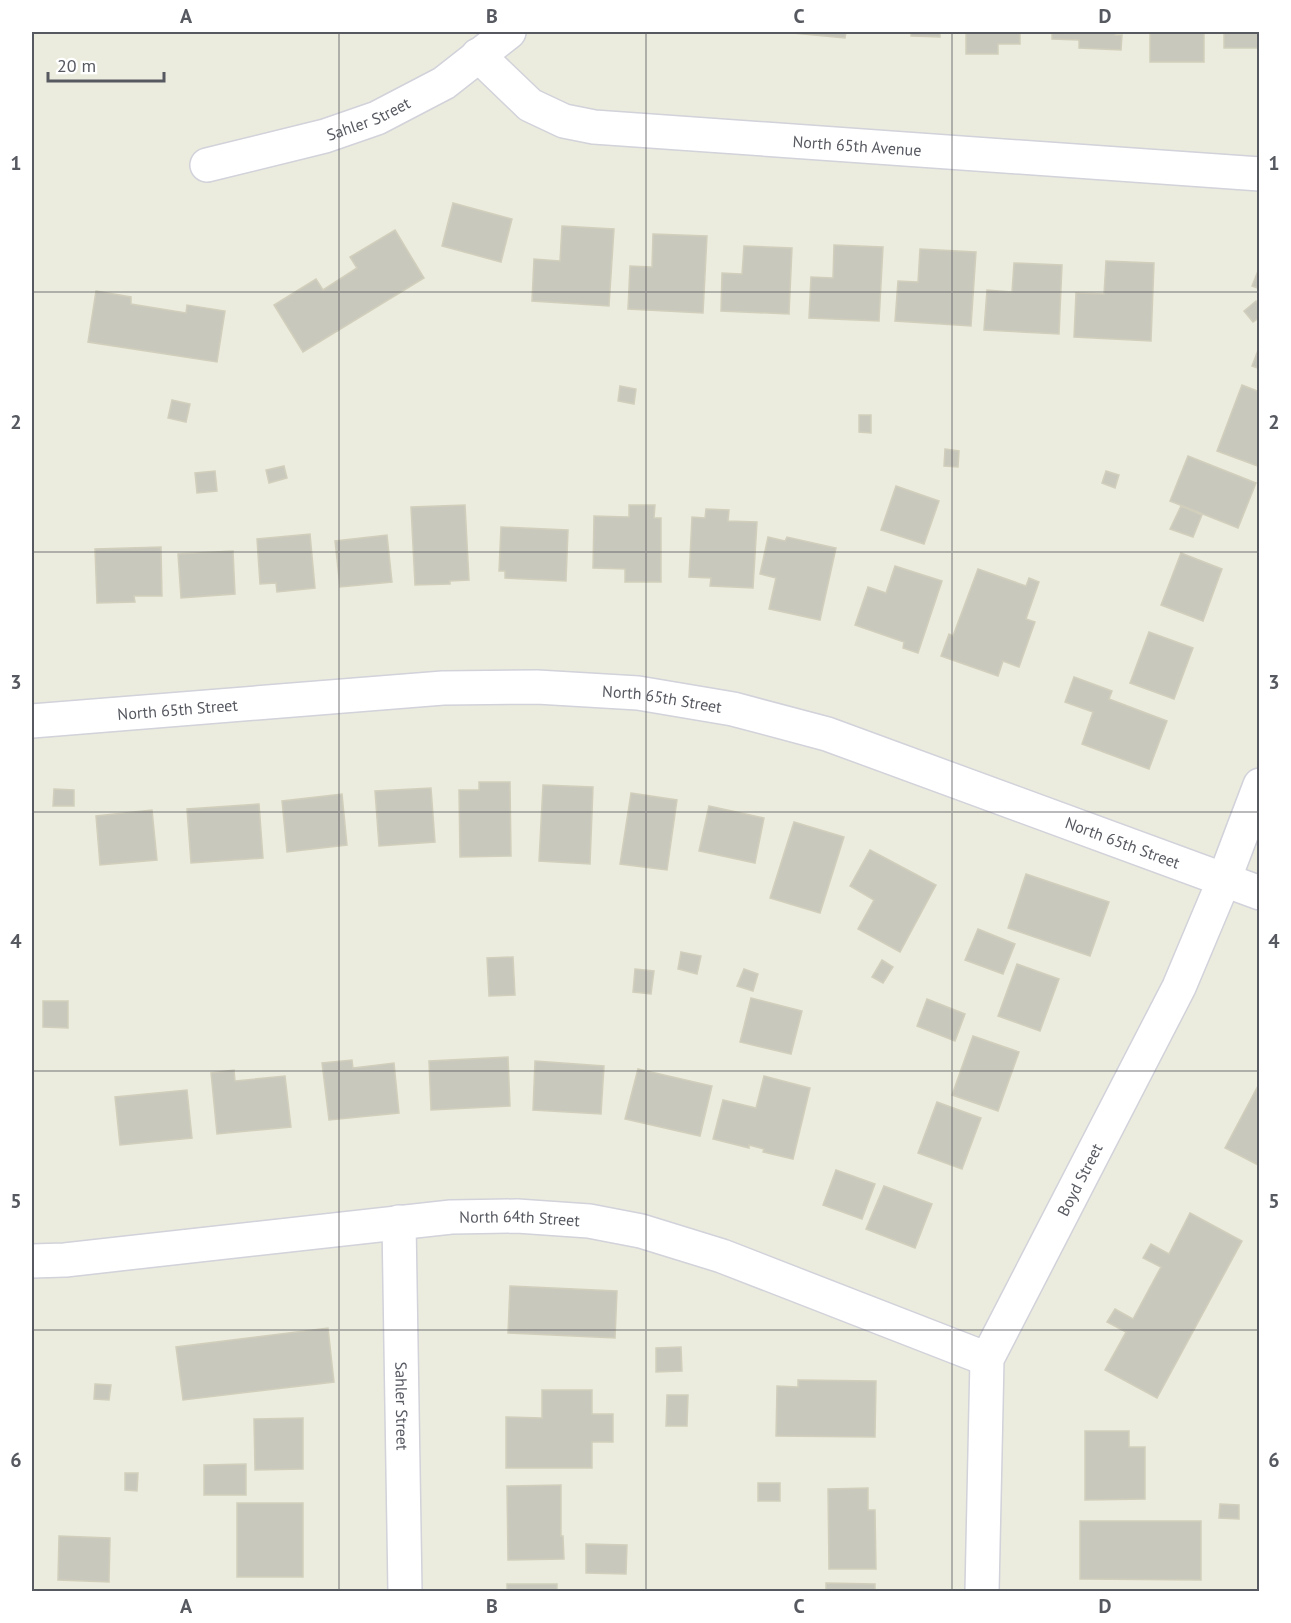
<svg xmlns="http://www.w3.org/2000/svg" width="1291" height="1623" font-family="'PT Sans',sans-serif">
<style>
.building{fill:#c9c8bd;stroke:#d1cfbc;stroke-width:1.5}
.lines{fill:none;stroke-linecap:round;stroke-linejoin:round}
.street-casing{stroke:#d1d2da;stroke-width:36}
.street{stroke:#fff;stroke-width:33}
.grid{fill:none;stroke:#575961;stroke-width:1.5;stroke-opacity:0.55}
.labels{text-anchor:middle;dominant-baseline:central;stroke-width:4.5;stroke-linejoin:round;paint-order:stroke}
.street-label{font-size:16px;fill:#575961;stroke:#fff}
.neatline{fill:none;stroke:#575961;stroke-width:2}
.grid-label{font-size:20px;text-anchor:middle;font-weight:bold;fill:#575961}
</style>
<rect width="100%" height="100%" fill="#ececde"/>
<g class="building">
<polygon points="793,32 846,32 845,38 793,33"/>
<polygon points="911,32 940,32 940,37 911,36"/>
<polygon points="966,32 1020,32 1020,44 998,44 998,54 966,54"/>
<polygon points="1052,32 1115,32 1115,35 1122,35 1121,50 1079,48 1079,40 1052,39"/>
<rect x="1150" y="32" width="54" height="30"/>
<rect x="1224" y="32" width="36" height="16"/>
<polygon points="453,203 512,219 501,262 442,246"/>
<polygon points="562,226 614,229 609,306 532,301 534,259 560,261"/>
<polygon points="395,230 424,278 303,352 274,305 316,279 323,290 357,268 350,257"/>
<polygon points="653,234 707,236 703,313 628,309 630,266 652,267"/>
<polygon points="834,245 883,247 879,321 809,318 811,277 833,278"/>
<polygon points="744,246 792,248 789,314 721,311 722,273 742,274"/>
<polygon points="920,249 976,252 971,326 895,321 898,281 918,282"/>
<polygon points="1106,261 1154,263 1151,341 1074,337 1076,293 1104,294"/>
<polygon points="1014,263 1062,265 1059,334 984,330 987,290 1012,292"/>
<polygon points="1260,266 1260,289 1252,286"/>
<polygon points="96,291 131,297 131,304 186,313 187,305 225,311 217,362 88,342"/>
<polygon points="1256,301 1260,306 1260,317 1253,322 1244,311"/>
<polygon points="1260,345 1260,369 1252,366"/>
<polygon points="1242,385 1260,392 1260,467 1217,451"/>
<polygon points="620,386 636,389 634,404 618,401"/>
<polygon points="172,400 190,404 186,422 168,418"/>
<polygon points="859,415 871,415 871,433 859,432"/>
<polygon points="945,449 959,451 958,467 944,466"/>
<polygon points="1188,456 1256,483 1238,528 1170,501"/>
<polygon points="284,466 287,478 269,483 266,470"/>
<polygon points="215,471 217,491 197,493 195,473"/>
<polygon points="1106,471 1119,475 1115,488 1102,483"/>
<polygon points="896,486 939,501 924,544 881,530"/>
<polygon points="465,505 469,580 450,581 450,584 415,585 411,507"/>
<polygon points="629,505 655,505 654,518 661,518 661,582 625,582 625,569 593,568 594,516 629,517"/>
<polygon points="1181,506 1202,515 1193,537 1170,529"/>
<polygon points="706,509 729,510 728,521 757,522 753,588 710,586 711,578 689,577 692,517 705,518"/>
<polygon points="501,527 568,530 566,581 505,578 505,571 499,571"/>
<polygon points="310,534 315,588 277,592 276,583 260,584 257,539"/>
<polygon points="387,535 392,582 340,587 335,541"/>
<polygon points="768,537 785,541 787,537 836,548 820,620 769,609 776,578 760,574"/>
<polygon points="161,547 162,596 134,596 135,602 97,603 95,549"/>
<polygon points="233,551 235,594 181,598 178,554"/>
<polygon points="1181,553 1222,569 1203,621 1161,605"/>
<polygon points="895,566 942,581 918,653 903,648 904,642 855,625 868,587 886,593"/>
<polygon points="978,569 1026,586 1029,578 1039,582 1026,619 1035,622 1019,667 1003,661 998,676 941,656 949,634 953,636"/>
<polygon points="1149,632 1193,648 1174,699 1130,683"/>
<polygon points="1074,677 1112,691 1109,699 1167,721 1149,769 1082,744 1093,712 1065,702"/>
<polygon points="479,782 510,782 511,856 460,857 459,790 479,790"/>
<polygon points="543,785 593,787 590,864 539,861"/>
<polygon points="431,788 435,842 379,846 375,791"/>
<polygon points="54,789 74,790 74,806 53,806"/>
<polygon points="631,793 677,800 667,870 620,864"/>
<polygon points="342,794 347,845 287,852 282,801"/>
<polygon points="259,804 263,858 191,863 187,809"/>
<polygon points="709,806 764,818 755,863 699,851"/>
<polygon points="152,810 157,860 100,865 96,816"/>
<polygon points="794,822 844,837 820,913 770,898"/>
<polygon points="870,850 936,885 900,952 858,929 874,900 850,886"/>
<polygon points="1026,874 1109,902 1090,956 1008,928"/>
<polygon points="978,929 1015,944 1003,974 965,960"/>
<polygon points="681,952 701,956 697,974 678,969"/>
<polygon points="513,957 515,995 489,996 487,958"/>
<polygon points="882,960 893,967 883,983 872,977"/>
<polygon points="1017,964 1059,979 1040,1031 998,1016"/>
<polygon points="635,969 654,971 651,994 633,992"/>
<polygon points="744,969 758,974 753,991 737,986"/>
<polygon points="751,998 802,1011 791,1054 740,1042"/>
<polygon points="927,999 965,1014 955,1041 917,1026"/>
<polygon points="43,1001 68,1001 68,1028 43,1027"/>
<polygon points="973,1036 1019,1052 998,1111 952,1095"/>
<polygon points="508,1057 510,1106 431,1110 429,1061"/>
<polygon points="352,1060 353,1068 394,1063 399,1113 329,1120 322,1063"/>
<polygon points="535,1061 604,1066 601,1114 533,1110"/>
<polygon points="638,1069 712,1086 700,1136 625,1119"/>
<polygon points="234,1070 235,1081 285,1076 291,1127 217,1134 211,1073"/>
<polygon points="764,1076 810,1088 793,1159 763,1152 764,1149 749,1145 749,1148 713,1139 723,1100 756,1108"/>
<polygon points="1260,1082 1260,1166 1225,1148"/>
<polygon points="187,1090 192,1138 120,1145 115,1097"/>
<polygon points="937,1102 981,1118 962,1169 918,1153"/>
<polygon points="836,1170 875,1184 862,1219 823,1205"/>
<polygon points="884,1186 932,1204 915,1248 866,1229"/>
<polygon points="1190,1213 1242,1241 1157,1398 1105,1370 1126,1332 1107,1322 1115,1309 1133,1319 1161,1267 1143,1258 1151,1244 1169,1254"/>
<polygon points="510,1286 617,1291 615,1338 508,1333"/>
<polygon points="328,1328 334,1382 183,1400 176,1347"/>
<polygon points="681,1347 682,1371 656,1372 656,1348"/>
<polygon points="798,1380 876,1381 875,1437 776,1436 777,1386 798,1387"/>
<polygon points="95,1384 111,1385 109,1400 94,1399"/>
<polygon points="542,1390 592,1390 592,1414 613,1414 613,1442 592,1442 592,1468 506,1468 506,1417 542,1418"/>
<polygon points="667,1395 688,1395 687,1426 666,1426"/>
<polygon points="303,1418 303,1469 255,1470 254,1419"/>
<polygon points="1085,1431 1129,1431 1129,1447 1145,1447 1145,1499 1085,1500"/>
<polygon points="246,1464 246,1495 204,1495 204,1465"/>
<polygon points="125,1473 138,1473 137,1491 125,1490"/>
<rect x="758" y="1483" width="22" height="18"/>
<polygon points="561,1485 561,1536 563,1536 564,1559 508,1560 507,1486"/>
<polygon points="868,1488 868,1510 875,1510 876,1569 829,1569 828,1489"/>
<rect x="237" y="1503" width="66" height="74"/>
<polygon points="1220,1504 1239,1505 1239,1519 1219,1518"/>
<polygon points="1080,1521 1201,1521 1201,1580 1080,1579"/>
<polygon points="59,1536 110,1538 109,1582 58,1580"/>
<polygon points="586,1544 627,1545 626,1574 586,1573"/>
<polygon points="826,1583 875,1584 875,1592 826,1592"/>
<rect x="507" y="1584" width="50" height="8"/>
</g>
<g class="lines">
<defs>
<g id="street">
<path id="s1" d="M478 55 530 105 564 121 594 127 1260 174"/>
<path id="s2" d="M207 165 325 136 377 118 444 83 509 32"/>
<path id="s3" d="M32 721 443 688 537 687 638 693 733 709 827 734 1260 893"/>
<path id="s4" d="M399 1222 405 1592"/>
<path id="s5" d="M32 1261 65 1260 451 1217 517 1216 589 1221 641 1231 722 1256 987 1359"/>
<path id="s6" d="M982 1592 987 1359 1179 987 1224 880 1260 785"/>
</g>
</defs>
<use href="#street" class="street-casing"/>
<use href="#street" class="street"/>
</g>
<path class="grid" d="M339 32V1592M646 32V1592M952 32V1592M32 292H1260M32 552H1260M32 812H1260M32 1071H1260M32 1330H1260"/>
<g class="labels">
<g class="street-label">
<text stroke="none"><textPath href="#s2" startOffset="168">Sahler Street</textPath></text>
<text stroke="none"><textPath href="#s1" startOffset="404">North 65th Avenue</textPath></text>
<text stroke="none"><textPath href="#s3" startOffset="632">North 65th Street</textPath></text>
<text stroke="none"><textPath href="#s3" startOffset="146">North 65th Street</textPath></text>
<text stroke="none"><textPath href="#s3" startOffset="1116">North 65th Street</textPath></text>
<text stroke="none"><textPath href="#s6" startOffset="435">Boyd Street</textPath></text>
<text stroke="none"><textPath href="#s5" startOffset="490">North 64th Street</textPath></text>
<text stroke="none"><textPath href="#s4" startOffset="184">Sahler Street</textPath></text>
</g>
</g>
<rect width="1291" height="1623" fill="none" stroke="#ffffff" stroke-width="66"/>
<path d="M48 72v9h116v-9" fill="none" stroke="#575961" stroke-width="3"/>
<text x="57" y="72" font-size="18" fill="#575961" stroke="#ffffff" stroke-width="4.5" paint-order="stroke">20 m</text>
<rect x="33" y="33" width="1225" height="1557" class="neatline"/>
<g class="grid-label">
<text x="186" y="23">A</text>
<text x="492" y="23">B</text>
<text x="799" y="23">C</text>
<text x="1105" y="23">D</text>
<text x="16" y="170">1</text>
<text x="1274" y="170">1</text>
<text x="16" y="429">2</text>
<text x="1274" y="429">2</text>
<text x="16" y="689">3</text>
<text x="1274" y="689">3</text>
<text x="16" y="948">4</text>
<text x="1274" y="948">4</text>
<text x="16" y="1208">5</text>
<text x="1274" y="1208">5</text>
<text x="16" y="1467">6</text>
<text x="1274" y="1467">6</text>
<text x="186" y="1613">A</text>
<text x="492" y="1613">B</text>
<text x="799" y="1613">C</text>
<text x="1105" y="1613">D</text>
</g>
</svg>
